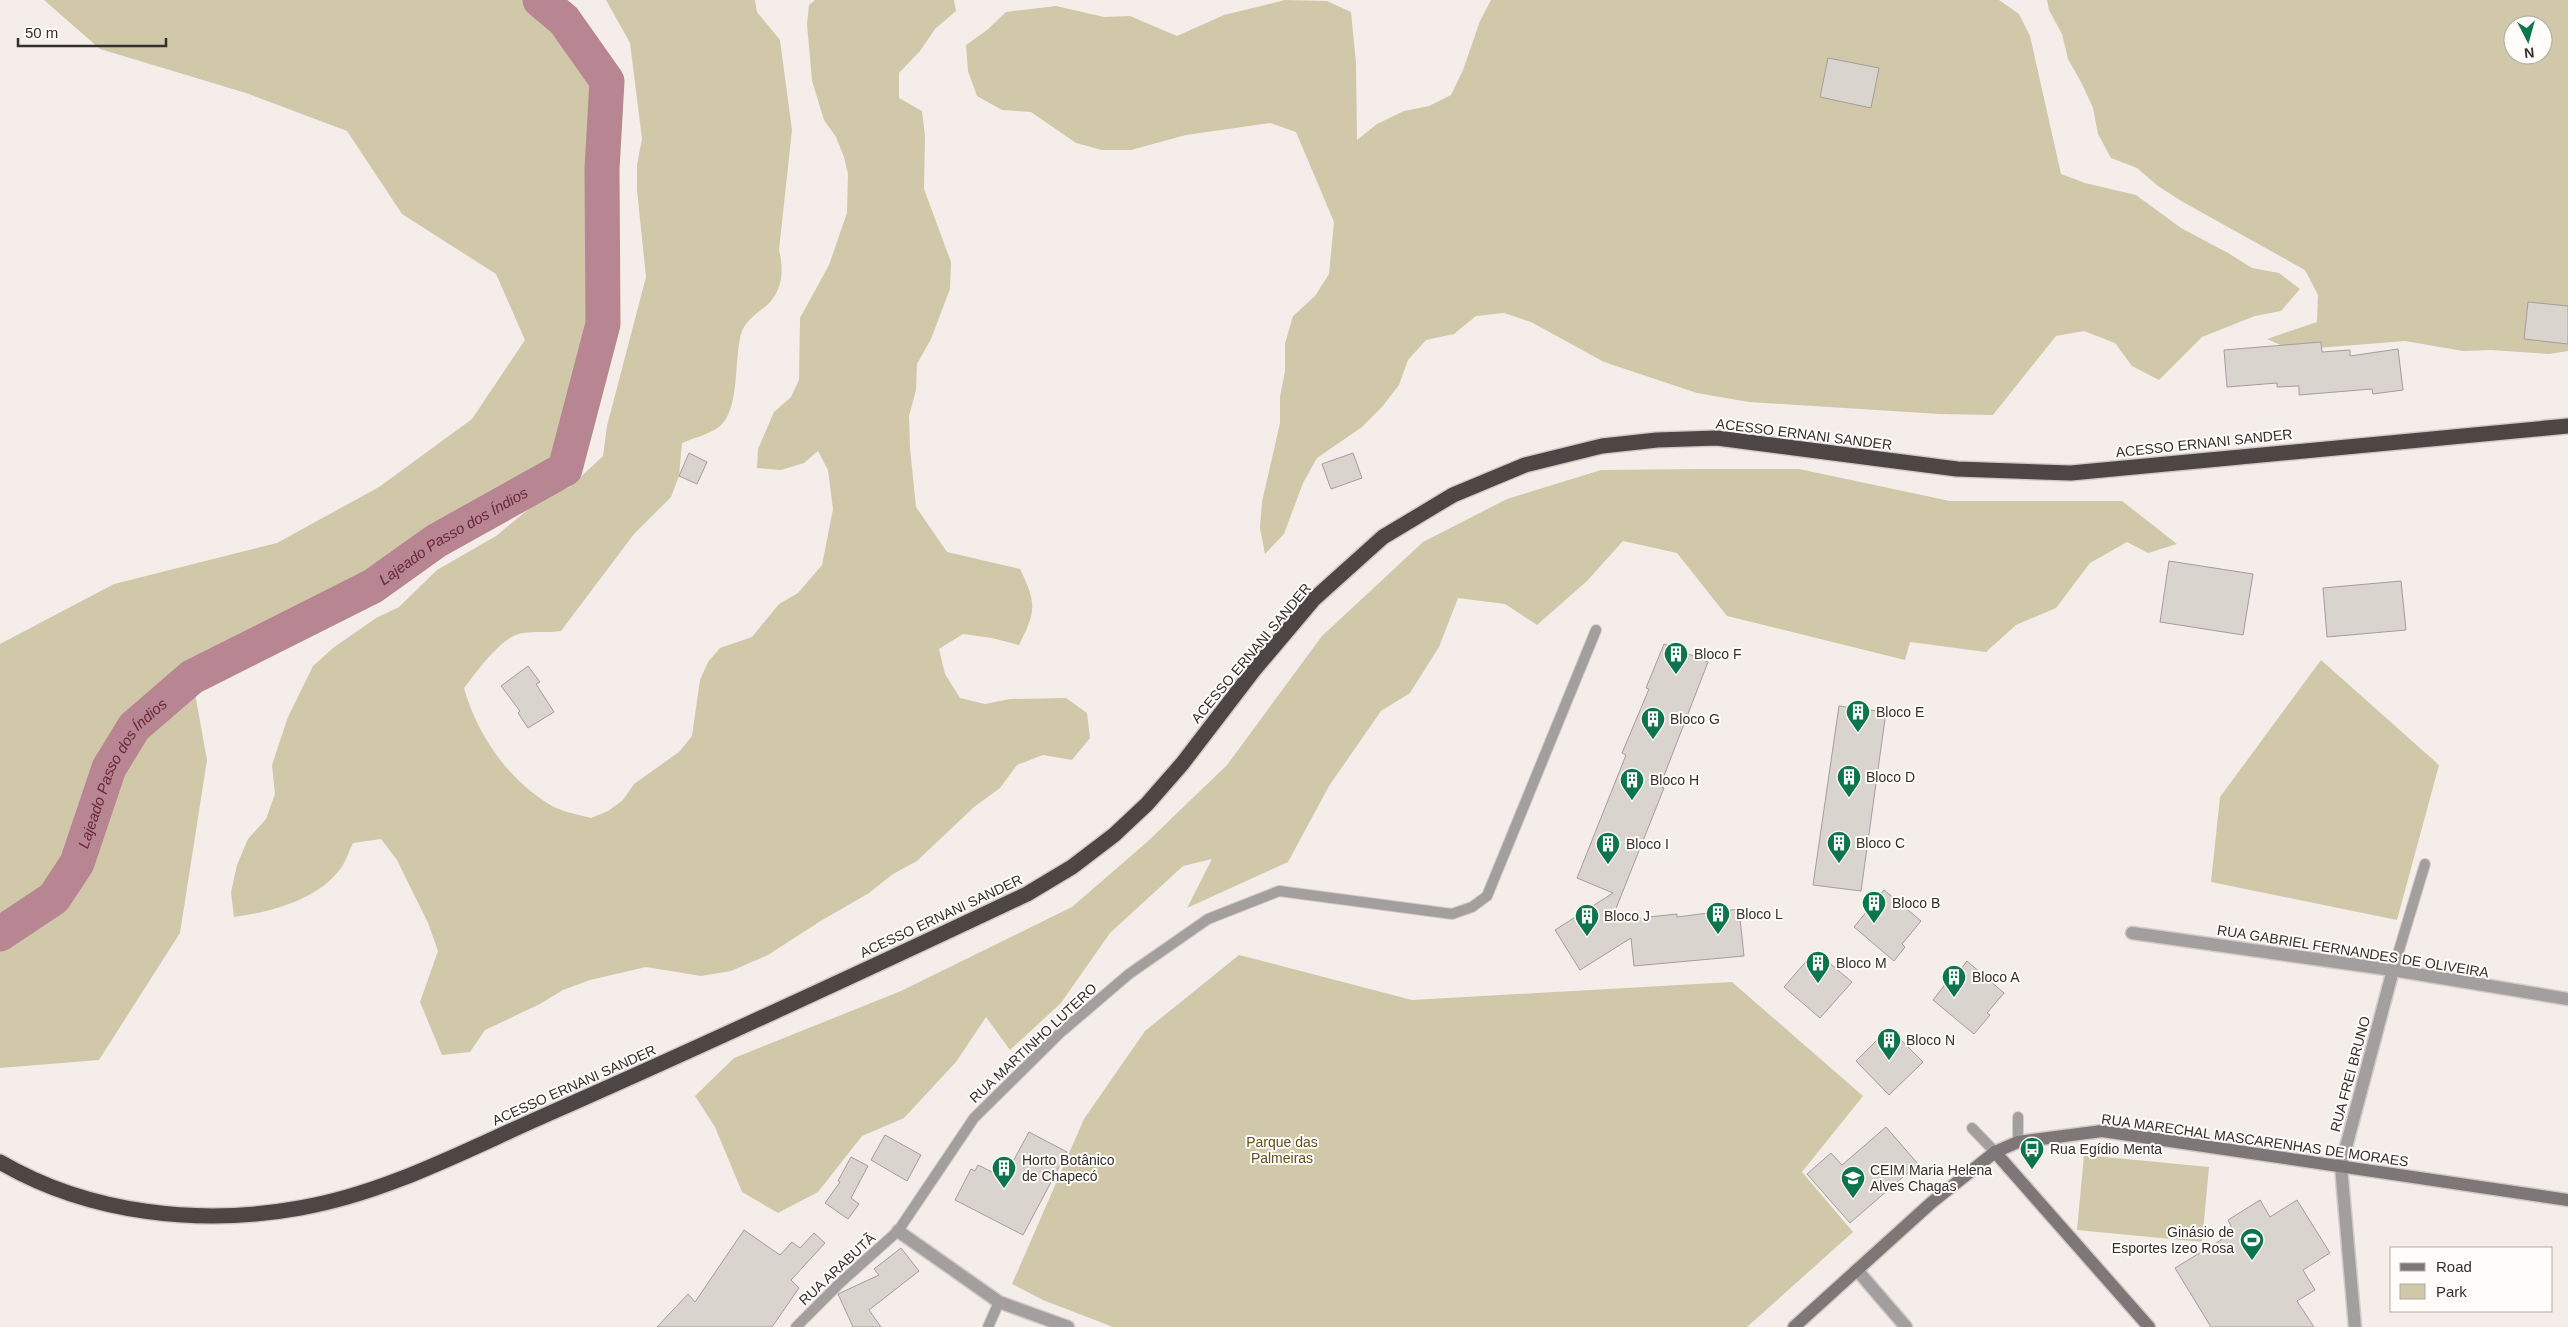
<svg xmlns="http://www.w3.org/2000/svg" width="2568" height="1327" font-family="Arial,sans-serif">
<style>
.green{fill:#d1c8a9;fill-rule:evenodd}
.lines{fill:none;stroke-linecap:round;stroke-linejoin:round}
.river{stroke:#b88592;stroke-width:35}
.building{fill:#d9d4ce;stroke:#a39e98}
.lane-casing{stroke:#d2cbc8;stroke-width:12}
.street-casing{stroke:#d2cbc8;stroke-width:15}
.secondary-casing{stroke:#d2cbc8;stroke-width:15}
.highway-casing{stroke:#d2cbc8;stroke-width:18}
.lane{stroke:#a29f9e;stroke-width:10}
.street{stroke:#a29f9e;stroke-width:12}
.secondary{stroke:#7d7877;stroke-width:12}
.highway{stroke:#4d4645;stroke-width:15}
.labels{text-anchor:middle;dominant-baseline:central;stroke-width:4;stroke-linejoin:round;paint-order:stroke}
.street-label{font-size:14px;fill:#322f2d;stroke:#fffcfa}
.poi-label{font-size:14px;fill:#322f2d;stroke:#fffcfa;text-anchor:start}
.park-label{font-size:14px;fill:#61521a;stroke:#fffcfa}
.water-label{font-size:15px;font-style:italic;fill:#67273b;stroke:#fffcfa}
</style>
<rect width="100%" height="100%" fill="#f5edea"/>
<g class="green">
<polygon points="44,0 540,0 564,20 607,81 602,169 603,324 565,469 436,541 373,586 192,677 207,760 180,933 99,1060 0,1068 0,644 114,584 277,543 379,487 472,419 525,340 496,274 402,214 347,131 246,93 100,49"/>
<path d="M606 0H755L757 12 780 40 792 130 779 250C784 270 783 291 766 306 756 314 745 321 741 334 734 359 740 409 720 426 711 434 693 438 682 443L679 476 671 497 634 534 561 631C547 633 535 631 523 633 502 635 477 672 464 688 477 735 510 783 554 807 565 812 579 815 591 818L608 811 623 800 634 784 679 752 692 736 700 680 708 662 720 648 752 637 779 604 798 593 822 565 833 509 828 470 818 451 804 463 781 470 757 468 758 449 774 412 791 397 799 380 800 318 829 265 847 213 848 174 844 157 836 137 824 120 812 81 807 24 809 5 815 0H954L956 11 935 29 920 51 899 73V98L922 111 925 136 924 189 951 262 950 289 931 339 917 364 916 390 909 416 910 448 916 507 947 552 1020 569C1037 604 1036 611 1019 645L992 638 963 634 939 649 945 674 960 698 985 704 1010 699 1066 698 1087 713 1090 738 1072 760 1043 755 1017 765 1000 788 974 807 917 861 893 874 869 893 819 922 768 955 731 971 701 976 646 967 590 980 563 990 540 1004 485 1030 470 1052 442 1055 420 1002 438 951 428 923 397 860 381 839 353 843C349 851 346 861 341 868 318 900 271 912 234 917L231 892 237 865 248 839 266 819 275 794 272 765 288 717 313 666 333 648 376 618 399 607 437 570 496 536 542 498 570 487 603 456 607 426 646 277 637 190V165L642 139 630 43Z"/>
<polygon points="1285,0 1327,1 1351,12 1356,63 1357,140 1377,124 1404,111 1429,106 1451,95 1463,70 1480,21 1491,0 1999,0 2019,14 2030,36 2061,174 2085,183 2136,195 2181,228 2228,253 2252,268 2279,273 2300,289 2281,311 2255,316 2202,337 2159,380 2132,366 2115,343 2084,331 2056,336 1993,415 1939,414 1749,402 1697,393 1604,362 1531,322 1504,313 1476,316 1454,334 1426,340 1408,360 1399,385 1382,407 1362,427 1317,458 1303,483 1284,534 1265,554 1260,528 1262,502 1280,423 1280,397 1285,371 1285,343 1293,316 1315,296 1329,274 1334,222 1296,132 1270,123 1186,135 1131,150 1102,150 1076,143 1031,112 1002,110 977,96 968,71 966,45 987,30 1006,12 1056,6 1104,17 1130,16 1177,36 1224,15"/>
<path d="M2047 0H2568V351L2549 354 2491 350 2463 351 2405 341 2292 350 2267 339 2317 322 2318 295 2305 270 2183 202 2158 186 2137 168 2111 158 2098 134 2093 108 2082 84 2068 59 2062 34 2049 10ZM2513 25H2543V55H2513Z"/>
<polygon points="1699,469 1799,469 1950,501 2122,501 2177,544 2148,553 2127,542 2090,563 2056,608 2016,625 1986,652 1910,642 1905,660 1727,616 1677,553 1623,541 1587,581 1537,625 1505,604 1458,598 1439,647 1410,693 1381,711 1329,786 1288,862 1187,908 1212,859 1183,866 1110,933 1061,1003 1010,1050 986,1017 956,1062 904,1118 862,1136 818,1192 778,1213 742,1192 715,1127 695,1096 734,1058 901,991 1072,907 1147,842 1227,765 1322,636 1423,542 1507,499 1601,470"/>
<polygon points="2321,660 2439,765 2397,920 2211,882 2220,797"/>
<polygon points="1239,955 1412,1000 1732,982 1863,1096 1802,1172 1853,1232 1747,1327 1113,1327 1043,1300 1012,1284 1084,1119 1145,1031"/>
<polygon points="2084,1155 2209,1167 2202,1242 2077,1230"/>
</g>
<g class="lines">
<path class="river" id="s1" d="M0 934 54 898 77 863 109 768 134 727 192 677 373 586 436 541 565 469 603 324 602 169 607 81 564 20 540 0"/>
</g>
<g class="building">
<polygon points="1828,58 1879,68 1871,108 1820,97"/>
<polygon points="2528,302 2568,306 2568,344 2524,339"/>
<polygon points="2321,342 2322,352 2350,350 2350,356 2398,349 2403,390 2373,394 2372,389 2299,395 2299,386 2277,387 2277,383 2227,387 2224,350"/>
<polygon points="689,453 707,462 697,484 679,476"/>
<polygon points="1353,453 1362,478 1331,489 1322,464"/>
<polygon points="2169,561 2253,574 2243,635 2160,622"/>
<polygon points="2401,581 2406,630 2327,637 2323,588"/>
<polygon points="1664,644 1708,662 1660,786 1664,788 1611,921 1677,914 1677,917 1739,909 1744,956 1634,966 1631,938 1580,970 1555,930 1613,893 1577,878 1626,755 1622,753 1649,689 1646,688"/>
<polygon points="528,666 540,682 536,684 554,712 528,728 518,713 520,711 501,686"/>
<polygon points="1839,706 1886,712 1861,891 1813,885"/>
<polygon points="1884,890 1921,921 1902,944 1905,947 1894,961 1854,927"/>
<polygon points="1815,951 1852,982 1820,1018 1784,987"/>
<polygon points="1967,961 2004,993 1987,1013 1990,1015 1974,1034 1933,1000 1947,982 1950,984"/>
<polygon points="1889,1028 1923,1062 1889,1095 1856,1061"/>
<polygon points="1886,1127 1918,1164 1850,1223 1807,1174 1831,1153 1842,1165"/>
<polygon points="1029,1132 1067,1152 1023,1235 955,1200 971,1169 975,1171 978,1165 1004,1178"/>
<polygon points="885,1135 921,1155 907,1181 871,1160"/>
<polygon points="851,1157 868,1166 851,1198 859,1204 848,1219 825,1203 840,1182 838,1181"/>
<polygon points="2260,1200 2270,1217 2297,1200 2330,1253 2303,1270 2315,1290 2297,1301 2314,1327 2211,1327 2175,1268 2234,1232 2228,1220"/>
<polygon points="744,1230 780,1255 792,1242 800,1248 814,1233 825,1243 791,1280 799,1288 772,1327 657,1327 688,1294 695,1302"/>
<polygon points="901,1248 919,1271 869,1310 881,1327 853,1327 838,1294 879,1275 874,1269"/>
</g>
<g class="lines">
<defs>
<g id="lane">
<polyline points="2393,970 2425,864"/>
<polyline points="2018,1117 2018,1142"/>
<polyline points="1972,1128 1995,1152"/>
<polyline points="796,1327 841,1282 898,1231 974,1118 1060,1033 1129,974 1208,919 1279,891 1452,914 1472,907 1487,896 1596,630"/>
<polyline points="988,1327 999,1302"/>
</g>
<g id="street">
<polyline points="2132,933 2393,970 2568,999"/>
<polyline points="898,1231 999,1302 1068,1327"/>
<polyline points="1857,1270 1906,1327"/>
<polyline points="2355,1327 2341,1166 2393,970"/>
</g>
<g id="secondary">
<polyline points="1995,1152 2149,1327"/>
<polyline points="1794,1327 1931,1203 1995,1152 2018,1142 2102,1131 2568,1200"/>
</g>
<path id="highway" d="M0 1162C89 1214 200 1226 300 1208 387 1193 468 1149 548 1114 709 1043 868 969 1027 894L1072 867 1114 835 1147 804 1182 764 1254 670 1314 599 1383 537 1453 495 1525 465 1602 446 1657 440 1717 438 1957 469 2071 473 2568 426"/>
</defs>
<use href="#lane" class="lane-casing"/>
<use href="#street" class="street-casing"/>
<use href="#secondary" class="secondary-casing"/>
<use href="#highway" class="highway-casing"/>
<use href="#lane" class="lane"/>
<use href="#street" class="street"/>
<use href="#secondary" class="secondary"/>
<use href="#highway" class="highway"/>
</g>
<defs>
<symbol id="building-pin" viewBox="-11 -11 22 30"><path d="M0 17L-7.5 6A9.5 9.5 0 1 1 7.5 6Z" fill="#0d754d" stroke="#fffcfa"/><path d="M-4-6H4V6H1V3H-1V6H-4ZM-2.5-4.3h1.7v1.8h-1.7ZM.8-4.3h1.7v1.8H.8ZM-2.5-1h1.7V.8h-1.7ZM.8-1h1.7V.8H.8Z" fill="#fff"/></symbol>
<symbol id="bus-pin" viewBox="-11 -11 22 30"><path d="M0 17L-7.5 6A9.5 9.5 0 1 1 7.5 6Z" fill="#0d754d" stroke="#fffcfa"/><path d="M-5-6H5V4H4V6H2V4H-2V6H-4V4H-5ZM-3.5-4V0h7V-4ZM-3.5 1.2v1.5H-2V1.2ZM2 1.2v1.5H3.5V1.2Z" fill="#fff"/></symbol>
<symbol id="school-pin" viewBox="-11 -11 22 30"><path d="M0 17L-7.5 6A9.5 9.5 0 1 1 7.5 6Z" fill="#0d754d" stroke="#fffcfa"/><path d="M0-5L7-2L0 1L-7-2ZM-4 1L0 2.5L4 1V4Q0 6-4 4Z" fill="#fff"/></symbol>
<symbol id="stadium-pin" viewBox="-11 -11 22 30"><path d="M0 17L-7.5 6A9.5 9.5 0 1 1 7.5 6Z" fill="#0d754d" stroke="#fffcfa"/><path d="M0-5a6.5 5 0 1 0 0 10a6.5 5 0 1 0 0-10ZM-3.5-1.8h7v3.6h-7Z" fill="#fff"/></symbol>
</defs>
<g fill-rule="evenodd">
<use href="#building-pin" x="1662" y="640" width="28" height="38"/>
<use href="#building-pin" x="1844" y="698" width="28" height="38"/>
<use href="#building-pin" x="1639" y="705" width="28" height="38"/>
<use href="#building-pin" x="1835" y="763" width="28" height="38"/>
<use href="#building-pin" x="1618" y="766" width="28" height="38"/>
<use href="#building-pin" x="1825" y="829" width="28" height="38"/>
<use href="#building-pin" x="1594" y="830" width="28" height="38"/>
<use href="#building-pin" x="1860" y="889" width="28" height="38"/>
<use href="#building-pin" x="1704" y="900" width="28" height="38"/>
<use href="#building-pin" x="1573" y="902" width="28" height="38"/>
<use href="#building-pin" x="1804" y="949" width="28" height="38"/>
<use href="#building-pin" x="1940" y="963" width="28" height="38"/>
<use href="#building-pin" x="1875" y="1026" width="28" height="38"/>
<use href="#bus-pin" x="2018" y="1135" width="28" height="38"/>
<use href="#building-pin" x="990" y="1154" width="28" height="38"/>
<use href="#school-pin" x="1839" y="1164" width="28" height="38"/>
<use href="#stadium-pin" x="2238" y="1226" width="28" height="38"/>
</g>
<g class="labels">
<g class="street-label">
<text transform="translate(1804 434) rotate(7)">ACESSO ERNANI SANDER</text>
<text transform="translate(2204 443) rotate(-6)">ACESSO ERNANI SANDER</text>
<text transform="translate(1251 653) rotate(-50)">ACESSO ERNANI SANDER</text>
<text transform="translate(941 916) rotate(-25)">ACESSO ERNANI SANDER</text>
<text transform="translate(2353 951) rotate(9)">RUA GABRIEL FERNANDES DE OLIVEIRA</text>
<text transform="translate(1033 1043) rotate(-43)">RUA MARTINHO LUTERO</text>
<text transform="translate(2350 1074) rotate(-75)">RUA FREI BRUNO</text>
<text transform="translate(574 1085) rotate(-24)">ACESSO ERNANI SANDER</text>
<text transform="translate(2255 1140) rotate(8)">RUA MARECHAL MASCARENHAS DE MORAES</text>
<text transform="translate(837 1269) rotate(-43)">RUA ARABUTÃ</text>
</g>
<g class="poi-label">
<text x="1694" y="654">Bloco F</text>
<text x="1876" y="712">Bloco E</text>
<text x="1670" y="719">Bloco G</text>
<text x="1866" y="777">Bloco D</text>
<text x="1650" y="780">Bloco H</text>
<text x="1856" y="843">Bloco C</text>
<text x="1626" y="844">Bloco I</text>
<text x="1892" y="903">Bloco B</text>
<text x="1736" y="914">Bloco L</text>
<text x="1604" y="916">Bloco J</text>
<text x="1836" y="963">Bloco M</text>
<text x="1972" y="977">Bloco A</text>
<text x="1906" y="1040">Bloco N</text>
<text x="2050" y="1149">Rua Egídio Menta</text>
<text x="1022" y="1160">Horto Botânico<tspan x="1022" dy="16">de Chapecó</tspan></text>
<text x="1870" y="1170">CEIM Maria Helena<tspan x="1870" dy="16">Alves Chagas</tspan></text>
<text x="2234" y="1232" text-anchor="end">Ginásio de<tspan x="2234" dy="16">Esportes Izeo Rosa</tspan></text>
</g>
<g class="park-label">
<text x="1282" y="1142">Parque das<tspan x="1282" dy="16">Palmeiras</tspan></text>
</g>
<g class="water-label">
<text stroke="none"><textPath href="#s1" startOffset="629">Lajeado Passo dos Índios</textPath></text>
<text stroke="none"><textPath href="#s1" startOffset="209">Lajeado Passo dos Índios</textPath></text>
</g>
</g>
<rect x="2390" y="1247" width="162" height="65" fill="#fffcfa" stroke="#adaaa8"/>
<rect x="2400" y="1263" width="25" height="8" fill="#7d7877" stroke="#adaaa8"/>
<text x="2436" y="1272" font-size="15" fill="#322f2d">Road</text>
<rect x="2400" y="1284" width="25" height="15" fill="#d1c8a9" stroke="#adaaa8"/>
<text x="2436" y="1297" font-size="15" fill="#322f2d">Park</text>
<g transform="translate(2528 40) rotate(174)"><circle r="24" fill="#fffcfa" stroke="#adaaa8"/>
<path d="M0-4L9 19L0 12L-9 19Z" fill="#0d754d"/>
<text y="-8" font-size="14" font-weight="bold" text-anchor="middle" fill="#322f2d">N</text>
</g>
<path d="M18 38v8h148v-8" fill="none" stroke="#322f2d" stroke-width="2.5"/>
<text x="25" y="38" font-size="15" fill="#322f2d" stroke="#fffcfa" stroke-width="4" paint-order="stroke">50 m</text>
</svg>
